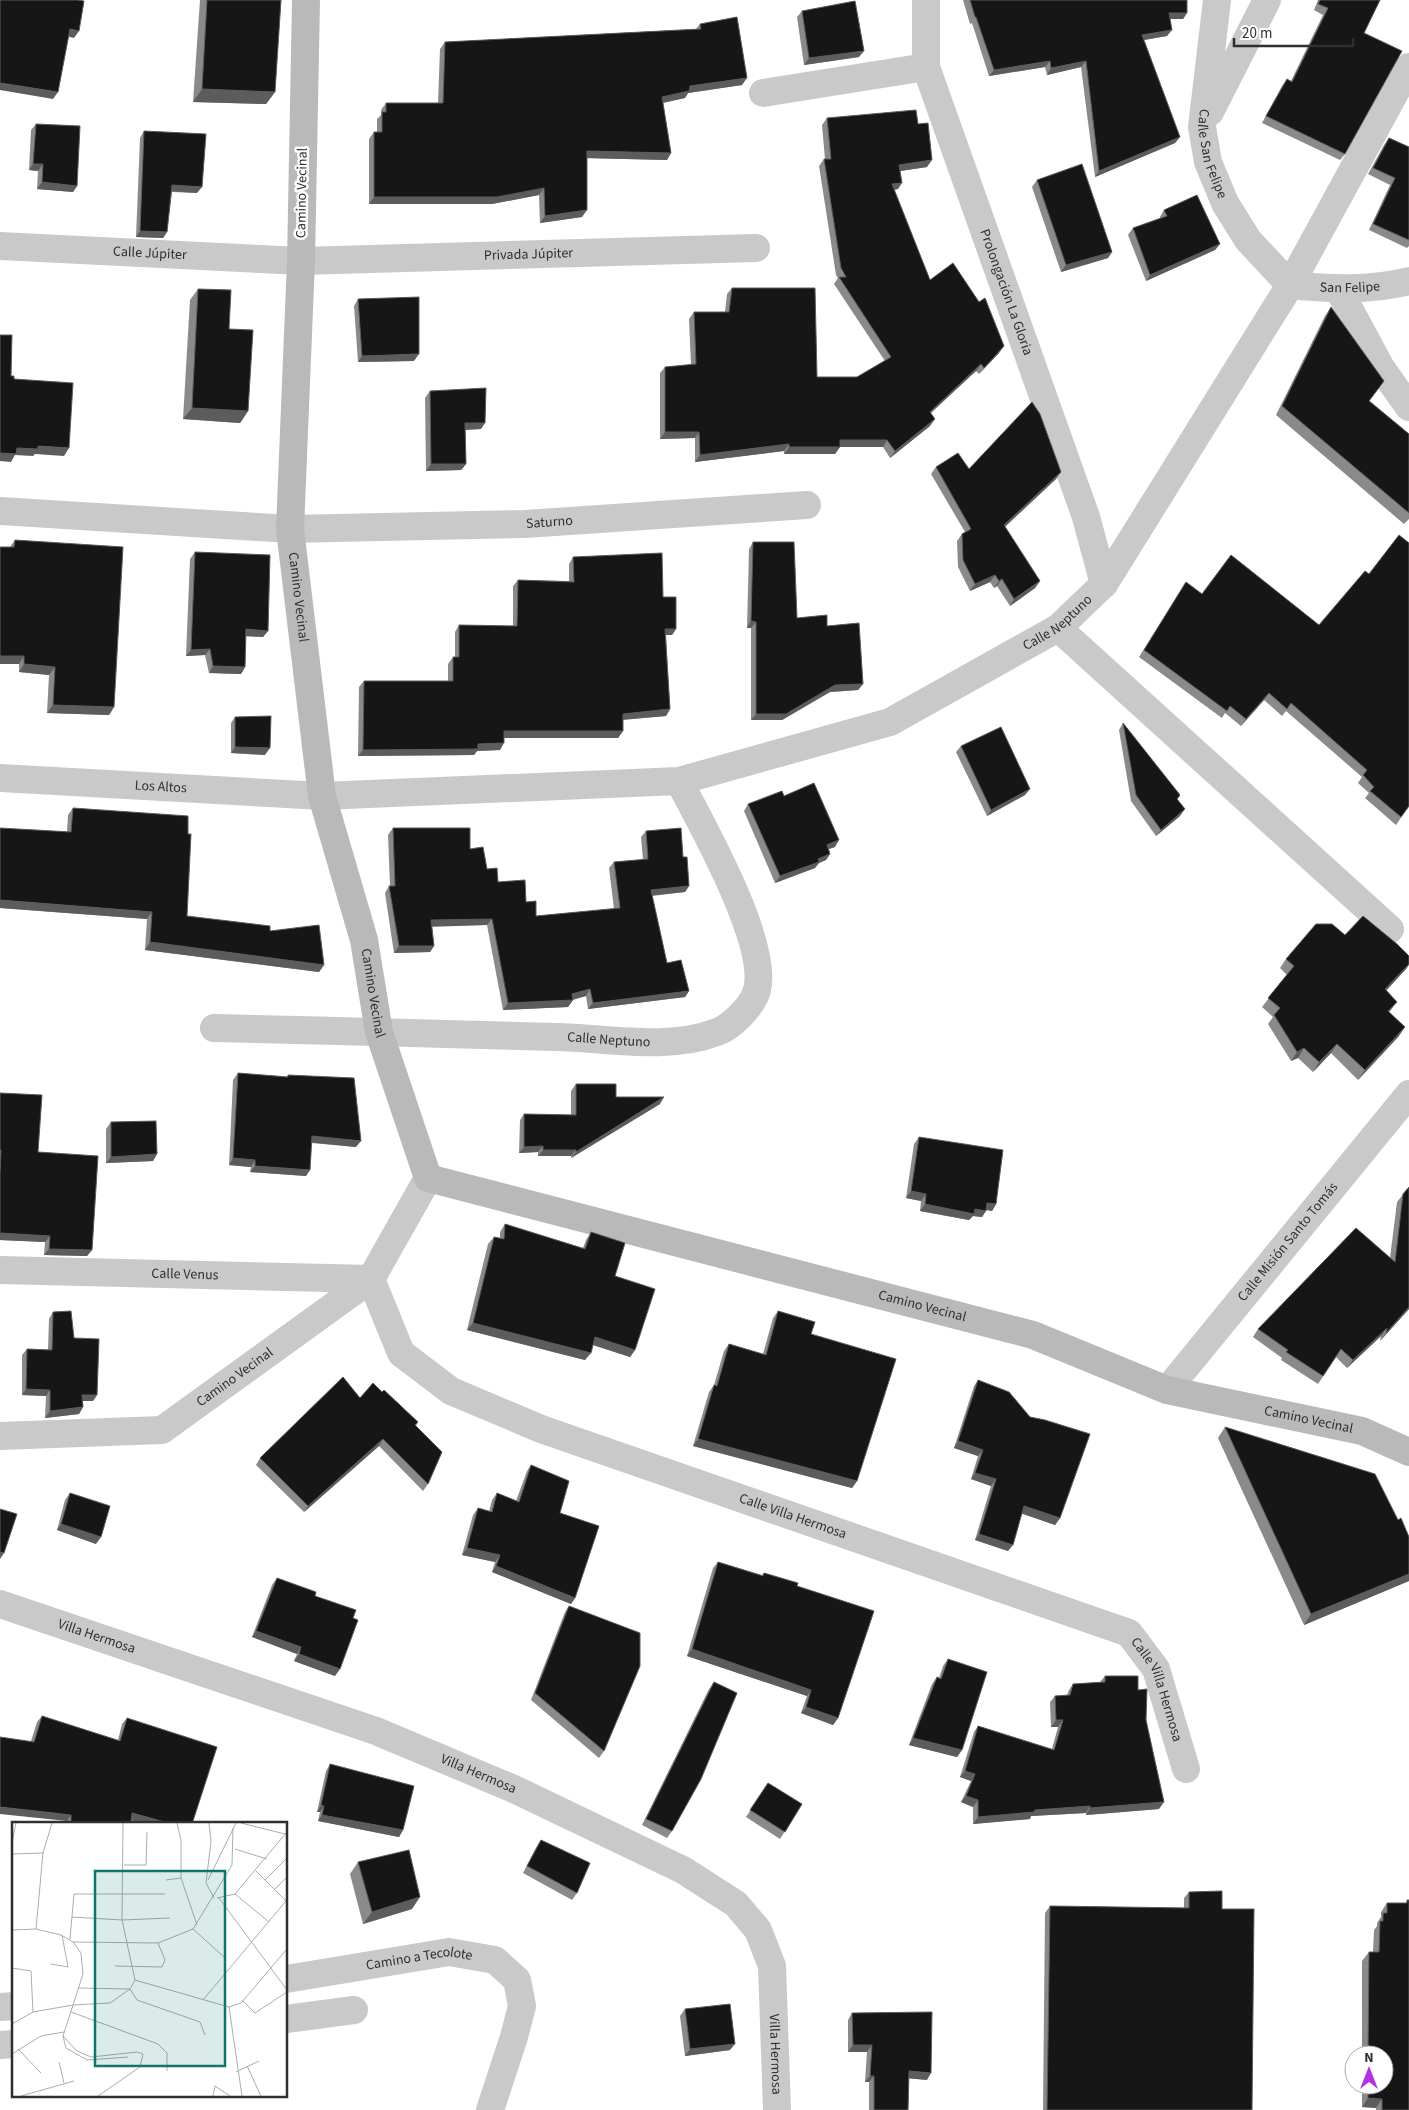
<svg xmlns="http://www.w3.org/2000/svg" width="1409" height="2110" font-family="'Source Sans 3',sans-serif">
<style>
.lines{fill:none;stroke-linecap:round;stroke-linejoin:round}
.street{stroke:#c9c9c9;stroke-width:28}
.secondary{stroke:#b9b9b9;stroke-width:28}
.wall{fill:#8a8a8a}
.shaded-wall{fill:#5c5c5c}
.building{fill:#161616;stroke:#5c5c5c}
.labels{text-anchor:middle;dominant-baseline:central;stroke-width:5;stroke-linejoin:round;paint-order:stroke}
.street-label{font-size:14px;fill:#2f2f2f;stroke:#fff}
.inset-road{fill:none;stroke:#acacac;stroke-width:1}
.view{fill:#0f766e;fill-opacity:0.15;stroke:#0f766e;stroke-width:2.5}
.inset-edge{fill:none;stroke:#2f2f2f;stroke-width:2.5}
</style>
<rect width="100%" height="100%" fill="#fff"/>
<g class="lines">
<g class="street">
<path id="s1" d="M926 0V67L1086 517 1104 584"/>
<path id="s2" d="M1217 0 1202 127 1208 162 1225 203 1248 240 1290 285"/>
<polyline points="763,93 926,67"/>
<polyline points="1210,112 1267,0"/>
<path id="s3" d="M0 246 301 261 756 248"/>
<path id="s4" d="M1290 285C1331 289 1368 291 1409 281"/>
<polyline points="1339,290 1381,368 1409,407"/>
<path id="s5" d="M0 511 290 529 525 524 807 505"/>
<polyline points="1058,628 1390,929"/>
<path id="s6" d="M0 778 322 796 679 781 890 722 1058 628 1104 584 1290 285 1409 67"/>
<path id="s7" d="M214 1028C328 1031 442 1033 556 1037 607 1038 668 1051 717 1032 732 1027 753 1005 757 990 769 943 702 825 679 781"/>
<path id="s8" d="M0 1270 371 1279 401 1353 451 1391 541 1429 1129 1633 1156 1669 1186 1769"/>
<path id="s9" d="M1167 1390 1409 1094"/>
<path id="s10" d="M0 1436 162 1430 371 1279 428 1178"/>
<path id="s11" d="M0 1604 376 1731 514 1789 683 1870 736 1904 758 1930 772 1966 777 2110"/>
<path id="s12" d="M286 1979 449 1952 495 1960 517 1980 522 2006 514 2037 490 2110"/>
<polyline points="0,2007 14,2006"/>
<polyline points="286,2019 354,2010"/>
<polyline points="0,2045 14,2044"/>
</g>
<path class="secondary" id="s13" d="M306 0 301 261 290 529 322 796 364 940 379 1032 428 1178 1033 1335 1167 1390 1362 1431 1409 1452"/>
</g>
<g class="wall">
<polygon points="200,0 281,0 275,92 266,104 193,102"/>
<polygon points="963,0 1187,0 1187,13 1183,19 1170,19 1167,36 1144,40 1180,137 1175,143 1095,177 1081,67 1047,75 1045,67 989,76 972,23 970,24"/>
<polygon points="1318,0 1380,0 1364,33 1345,154 1340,160 1262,123 1282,86 1287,79 1291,81 1323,15 1314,10"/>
<polygon points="802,11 859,57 804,65 797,17"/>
<polygon points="700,24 742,85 688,93 685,98 663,103 671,153 667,160 587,158 582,217 540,223 539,195 492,204 369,204 369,139 374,132 377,132 377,119 381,115 381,110 386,103 438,103 440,49 445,42 696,29"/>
<polygon points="827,118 918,124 927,167 900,171 898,189 894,190 930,280 999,353 979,374 976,371 931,413 930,426 890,458 883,447 840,447 835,454 784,454 784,451 695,462 695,438 660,439 660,373 665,367 691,365 689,319 694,312 725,312 727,294 732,288 817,377 857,377 885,361 834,284 838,278 836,275 819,166 824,159 825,159 822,125"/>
<polygon points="36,124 77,186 73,192 37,189 38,171 29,170 31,130"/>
<polygon points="144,131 197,193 172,192 167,232 163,238 136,237 140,138"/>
<polygon points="1389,138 1409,147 1409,246 1407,248 1369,230 1390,185 1368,174 1384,145"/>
<polygon points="1037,180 1112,252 1108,258 1061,272 1032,187"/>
<polygon points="1164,210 1220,244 1215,250 1146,281 1128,235 1133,228 1160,218 1160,217"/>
<polygon points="198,289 229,329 248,411 240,423 183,419 190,300"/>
<polygon points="358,299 414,361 358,362 354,306"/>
<polygon points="1331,307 1370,401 1409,434 1409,519 1404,524 1276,415 1325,316"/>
<polygon points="430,391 481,429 465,430 466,464 461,470 426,471 425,398"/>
<polygon points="936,467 969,469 1056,479 1005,527 1040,581 1035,588 1010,606 997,586 994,588 990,582 970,591 958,567 957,541 962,534 965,532 931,474"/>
<polygon points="15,540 114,707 109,715 47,713 49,675 19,672 19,664 0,664 10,547"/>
<polygon points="753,542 797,618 827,626 863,684 858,690 830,692 782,720 751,720 751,628 747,628 749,549"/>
<polygon points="195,552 268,631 263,637 246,636 245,667 241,674 209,673 205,655 186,656 190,559"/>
<polygon points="573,557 663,597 676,629 672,635 666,635 670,709 666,716 623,720 623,731 618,738 504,738 500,750 477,751 474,755 358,756 359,687 364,681 448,681 448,664 453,657 455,657 455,632 459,625 513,626 513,586 518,580 569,581 569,564"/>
<polygon points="1186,582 1409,806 1396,825 1365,798 1369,793 1358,783 1362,777 1286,711 1282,716 1264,700 1241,726 1225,713 1222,718 1139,657"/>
<polygon points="235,717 265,755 231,753 231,723"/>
<polygon points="1123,723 1180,795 1177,800 1180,816 1156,836 1131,801 1119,730"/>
<polygon points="961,746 1025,795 987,816 956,752"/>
<polygon points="784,796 835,847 829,849 830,854 826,860 819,863 815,868 775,883 744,811 748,804"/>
<polygon points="73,808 187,916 270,931 324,965 319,972 145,950 147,919 0,908 0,828 67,832 68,815"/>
<polygon points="393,828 470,849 498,882 526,902 536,916 614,909 609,868 614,862 643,860 641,837 646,831 683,857 689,886 685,892 652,896 667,963 689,991 685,997 588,1009 586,996 573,1000 568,1007 503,1010 487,925 432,926 434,946 430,952 394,953 385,893 389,886 390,886 388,835"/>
<polygon points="1345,935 1409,956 1409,965 1406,969 1386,991 1389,1012 1399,1036 1358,1080 1331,1053 1313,1072 1298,1058 1291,1061 1268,1024 1273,1017 1262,1007 1287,975 1280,968 1286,959"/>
<polygon points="238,1073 287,1077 288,1075 356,1147 311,1143 306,1176 250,1172 251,1167 229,1165 233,1080"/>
<polygon points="576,1084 616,1097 660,1104 571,1158 571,1156 538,1156 538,1152 519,1153 520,1120 524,1114 571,1115 571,1091"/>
<polygon points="0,1093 38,1152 92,1250 87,1256 44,1255 45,1242 0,1240"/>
<polygon points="111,1122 157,1154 153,1161 106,1163 106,1129"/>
<polygon points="919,1137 996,1204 992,1211 986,1210 982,1217 973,1216 969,1220 920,1211 921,1201 906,1198 914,1144"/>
<polygon points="1409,1187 1409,1309 1380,1341 1381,1336 1347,1368 1336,1357 1318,1384 1281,1360 1282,1358 1253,1337 1258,1329 1390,1258 1397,1202"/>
<polygon points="505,1224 583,1248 586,1240 591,1232 615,1276 635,1350 630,1357 593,1345 585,1360 467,1330 488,1244 494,1237 500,1238 500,1232"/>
<polygon points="778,1311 811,1334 857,1481 852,1488 693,1446 709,1392 714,1385 724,1351 729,1344 763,1354 773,1318"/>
<polygon points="53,1312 74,1338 97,1395 93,1401 83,1401 83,1407 79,1414 45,1418 46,1396 22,1395 22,1355 27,1349 48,1350 49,1319"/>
<polygon points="978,1380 1060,1518 1055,1525 1022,1513 1008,1551 975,1540 991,1486 971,1479 978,1456 954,1448 974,1386"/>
<polygon points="382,1392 418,1422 416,1426 428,1484 423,1491 379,1446 304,1512 256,1465 260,1458 360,1398"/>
<polygon points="1225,1427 1398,1520 1409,1537 1409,1581 1304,1625 1218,1438"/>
<polygon points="531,1465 560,1513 575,1598 571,1604 492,1572 495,1562 462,1555 473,1515 478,1508 489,1512 492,1500 497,1493 516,1501 527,1471"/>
<polygon points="70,1493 96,1544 57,1530 65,1500"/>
<polygon points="718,1562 762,1575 764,1573 797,1586 838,1718 833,1725 801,1713 807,1696 687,1656 713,1568"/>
<polygon points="277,1578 315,1596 335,1676 294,1661 297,1654 252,1637 272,1585"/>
<polygon points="569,1606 604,1751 599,1758 531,1700 565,1612"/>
<polygon points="948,1659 962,1750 957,1757 909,1745 932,1684 937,1677 939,1678 943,1666"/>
<polygon points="1105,1676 1138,1690 1146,1720 1159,1809 1086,1815 1086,1813 1031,1816 1030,1819 973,1824 973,1807 961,1802 971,1781 960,1777 974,1732 978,1726 1052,1749 1058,1727 1051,1727 1050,1702 1055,1696 1067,1695 1069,1690 1073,1684 1100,1682"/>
<polygon points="714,1682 672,1831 667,1838 642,1825 709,1689"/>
<polygon points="42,1716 118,1740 122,1724 127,1718 131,1824 66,1824 67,1821 31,1741 37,1722"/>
<polygon points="330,1764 403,1830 399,1837 318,1821 320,1812 317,1812 326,1771"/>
<polygon points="768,1783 802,1804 780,1839 746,1817"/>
<polygon points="541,1840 577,1893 572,1900 523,1873 537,1846"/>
<polygon points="358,1862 412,1909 363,1924 350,1874"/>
<polygon points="1189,1892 1222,1909 1252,2110 1043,2110 1045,1913 1050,1906 1184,1908 1184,1898"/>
<polygon points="1407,1900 1409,2110 1376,2110 1376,2108 1362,2107 1362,2085 1384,2085 1384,2055 1362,2055 1362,1961 1369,1952 1373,1952 1374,1930 1377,1926 1377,1923 1381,1917 1381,1912 1387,1903 1406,1903"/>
<polygon points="685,2009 730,2050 685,2056 680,2016"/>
<polygon points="852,2013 927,2080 909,2078 908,2110 869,2110 869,2082 865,2082 867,2052 848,2052 848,2020"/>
</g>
<g class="shaded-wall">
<polygon points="1169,13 1187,13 1183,19 1164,19"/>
<polygon points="70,29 79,31 74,38 66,36"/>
<polygon points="1172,30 1167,36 1138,41 1142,35"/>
<polygon points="864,51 859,57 804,65 809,58"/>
<polygon points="1050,61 1045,67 989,76 994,70"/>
<polygon points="1086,61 1081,67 1047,75 1051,68"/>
<polygon points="747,78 742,85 688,93 685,98 657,104 662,97 690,86"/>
<polygon points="0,83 58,92 53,99 0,90"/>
<polygon points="202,89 275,92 266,104 193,102"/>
<polygon points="1180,137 1175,143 1095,177 1099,171"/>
<polygon points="587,151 671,153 667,160 582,158"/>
<polygon points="932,160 927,167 894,172 899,165"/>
<polygon points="33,164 43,164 38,171 29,170"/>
<polygon points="42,182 77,186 73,192 37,189"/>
<polygon points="902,183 898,189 887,191 892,184"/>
<polygon points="172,185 202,187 197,193 168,191"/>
<polygon points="544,188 539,195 492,204 369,204 374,197"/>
<polygon points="587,210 582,217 540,223 545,216"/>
<polygon points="140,231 167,232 163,238 136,237"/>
<polygon points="1220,244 1215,250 1146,281 1150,275"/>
<polygon points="1112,252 1108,258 1061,272 1066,265"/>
<polygon points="1004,346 999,353 979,374 984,368"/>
<polygon points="419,354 414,361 358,362 362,356"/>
<polygon points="981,364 976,371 925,418 930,412"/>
<polygon points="192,408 248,411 240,423 183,419"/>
<polygon points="935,419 930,426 890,458 895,451"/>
<polygon points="465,423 485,423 481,429 461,430"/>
<polygon points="665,432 699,432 695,438 660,439"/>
<polygon points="840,440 887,440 883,447 840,447 835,454 784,454 789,447"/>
<polygon points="789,444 784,451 695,462 700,455"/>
<polygon points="38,446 69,448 64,456 35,454 33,456 15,455 11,462 0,461 0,453 17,448"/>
<polygon points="431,464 466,464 461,470 426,471"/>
<polygon points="1061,472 1056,479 999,532 1004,525"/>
<polygon points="995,575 990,582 970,591 975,584"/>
<polygon points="1002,579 997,586 994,588 999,581"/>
<polygon points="1040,581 1035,588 1010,606 1014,599"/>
<polygon points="751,621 756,622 751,628 747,628"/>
<polygon points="246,629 268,631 263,637 242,636"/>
<polygon points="665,629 676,629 672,635 661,635"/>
<polygon points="210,649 205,655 186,656 191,650"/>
<polygon points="0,656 24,656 19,664 0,664"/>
<polygon points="24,664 55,667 49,675 19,672"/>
<polygon points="213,666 245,667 241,674 209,673"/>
<polygon points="863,684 858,690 830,692 782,720 751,720 756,714 835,685"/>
<polygon points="1269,693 1264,700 1241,726 1246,719"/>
<polygon points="53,705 114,707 109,715 47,713"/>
<polygon points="670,709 666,716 618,720 623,714"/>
<polygon points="504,731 623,731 618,738 500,738"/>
<polygon points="504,743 500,750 477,751 474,755 358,756 363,750"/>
<polygon points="235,747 270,748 265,755 231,753"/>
<polygon points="1030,789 1025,795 987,816 991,810"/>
<polygon points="1185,809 1180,816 1156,836 1161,830"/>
<polygon points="839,840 835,847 822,851 827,845"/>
<polygon points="830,854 826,860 819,863 815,868 775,883 780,876 818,859"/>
<polygon points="689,886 685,892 646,896 651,890"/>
<polygon points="0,900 152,912 147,919 0,908"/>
<polygon points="492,919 487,925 426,927 431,920"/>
<polygon points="150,942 324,965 319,972 145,950"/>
<polygon points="399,946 434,946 430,952 394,953"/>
<polygon points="1409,964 1406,969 1378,999 1385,989"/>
<polygon points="590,989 586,996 570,1000 573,1000 568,1007 503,1010 508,1003 572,994"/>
<polygon points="689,991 685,997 588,1009 593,1003"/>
<polygon points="1397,1002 1390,1011 1381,1020 1388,1011"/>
<polygon points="1405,1027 1399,1036 1358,1080 1365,1070"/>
<polygon points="1337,1044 1331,1053 1313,1072 1319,1062"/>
<polygon points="1304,1048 1298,1058 1291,1061 1297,1052"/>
<polygon points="664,1097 660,1104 571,1158 576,1152"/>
<polygon points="312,1136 361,1141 356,1147 307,1142"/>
<polygon points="543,1146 538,1152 519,1153 524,1147"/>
<polygon points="543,1150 576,1150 571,1156 538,1156"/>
<polygon points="157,1154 153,1161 106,1163 111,1157"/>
<polygon points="233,1158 255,1160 251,1167 229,1165"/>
<polygon points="255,1166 310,1170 306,1176 250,1172"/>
<polygon points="911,1191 926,1194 921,1201 906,1198"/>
<polygon points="987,1203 996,1204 992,1211 983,1209"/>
<polygon points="925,1204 975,1209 986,1211 982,1217 973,1216 969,1220 920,1211"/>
<polygon points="0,1233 50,1236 45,1242 0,1240"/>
<polygon points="49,1249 92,1250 87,1256 44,1255"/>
<polygon points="1409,1307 1409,1309 1380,1341 1386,1333"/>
<polygon points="473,1323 591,1353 585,1360 467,1330"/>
<polygon points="1387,1328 1381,1336 1347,1368 1353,1360"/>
<polygon points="595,1337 635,1350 630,1357 590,1344"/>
<polygon points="26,1389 50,1390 46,1396 22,1395"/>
<polygon points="82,1395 97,1395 93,1401 77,1401"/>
<polygon points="83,1407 79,1414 45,1418 50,1411"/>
<polygon points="383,1439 379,1446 304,1512 308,1506"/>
<polygon points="698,1439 857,1481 852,1488 693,1446"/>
<polygon points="958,1441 983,1450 978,1456 954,1448"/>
<polygon points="975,1473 996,1479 991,1486 971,1479"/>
<polygon points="1024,1506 1060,1518 1055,1525 1020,1513"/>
<polygon points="61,1524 101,1537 96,1544 57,1530"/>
<polygon points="979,1534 1013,1545 1008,1551 975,1540"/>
<polygon points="467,1548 500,1555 495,1562 462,1555"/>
<polygon points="0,1552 4,1553 0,1559"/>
<polygon points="496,1566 575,1598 571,1604 492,1572"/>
<polygon points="1409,1574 1409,1581 1304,1625 1311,1614"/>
<polygon points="256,1631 301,1647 297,1654 252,1637"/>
<polygon points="692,1649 811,1690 807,1696 687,1656"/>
<polygon points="299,1654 340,1669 335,1676 294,1661"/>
<polygon points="806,1707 838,1718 833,1725 801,1713"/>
<polygon points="1056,1720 1063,1720 1058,1727 1051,1727"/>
<polygon points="913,1738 962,1750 957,1757 909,1745"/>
<polygon points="965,1771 975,1774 971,1781 960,1777"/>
<polygon points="966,1796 978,1800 973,1807 961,1802"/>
<polygon points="1164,1802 1159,1809 1086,1815 1090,1808"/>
<polygon points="321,1805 324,1806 320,1812 317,1812"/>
<polygon points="1090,1806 1086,1813 1031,1816 1030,1819 973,1824 978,1817 1035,1810"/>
<polygon points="0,1807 71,1815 67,1821 0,1814"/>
<polygon points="132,1813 172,1824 144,1824 127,1819"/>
<polygon points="322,1815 403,1830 399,1837 318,1821"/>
<polygon points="420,1897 412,1909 363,1924 372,1912"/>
<polygon points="735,2044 730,2050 685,2056 690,2049"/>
<polygon points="853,2045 872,2045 867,2052 848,2052"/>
<polygon points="909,2071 931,2073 927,2080 905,2078"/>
<polygon points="870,2076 874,2076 869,2082 865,2082"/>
<polygon points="1368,2098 1382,2099 1376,2108 1362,2107"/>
</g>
<g class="building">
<polygon points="0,0 78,0 84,1 79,31 70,29 58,92 0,83"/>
<polygon points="207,0 281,0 275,92 202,89"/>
<polygon points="970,0 1187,0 1187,13 1169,13 1172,30 1142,35 1180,137 1099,171 1086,61 1051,68 1050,61 994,70 976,17 975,17"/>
<polygon points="1320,0 1380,0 1364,33 1402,51 1345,154 1266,116 1287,79 1292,82 1328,8 1318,4"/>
<polygon points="855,1 864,51 809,58 802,11"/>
<polygon points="737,17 747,78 690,86 689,91 662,97 671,153 587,151 587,210 545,216 544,188 497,197 374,197 374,132 382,132 382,112 386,112 386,103 443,103 445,42 701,29 700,24"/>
<polygon points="916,110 918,124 928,123 932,160 899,165 902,183 892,184 930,280 953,263 979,302 985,298 1004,346 984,368 981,364 930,412 935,419 895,451 887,440 840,440 840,447 789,447 789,444 700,455 699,432 665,432 665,367 696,364 694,312 729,312 732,288 815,288 817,377 857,377 891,357 839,277 846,277 841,268 824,159 831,159 827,118"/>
<polygon points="36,124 80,126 77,186 42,182 43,164 33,164"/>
<polygon points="144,131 206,134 202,187 172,185 167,232 140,231"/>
<polygon points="1389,138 1409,147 1409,240 1373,224 1395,178 1373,168"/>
<polygon points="1082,164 1112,252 1066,265 1037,180"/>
<polygon points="1197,195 1220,244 1150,275 1133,228 1167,216 1164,210"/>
<polygon points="198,289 231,290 229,329 253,330 248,411 192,408"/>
<polygon points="419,297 419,354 362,356 358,299"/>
<polygon points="1331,307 1384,381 1369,401 1409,434 1409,513 1282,406"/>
<polygon points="0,335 12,335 11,376 14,376 14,379 73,383 69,448 38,446 38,449 17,448 16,454 0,453"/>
<polygon points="486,388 485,423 465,423 466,464 431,464 430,391"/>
<polygon points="1032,402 1040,414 1061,472 1004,525 1040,581 1014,599 1002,579 999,581 995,575 975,584 963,560 962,534 971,529 936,467 958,453 969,469"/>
<polygon points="1399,535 1409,543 1409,806 1401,817 1370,791 1374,787 1363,775 1367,770 1291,703 1287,709 1269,693 1246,719 1230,706 1227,711 1144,650 1186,582 1202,594 1231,555 1319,625 1365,571 1369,574"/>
<polygon points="15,540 123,547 114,707 53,705 55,667 24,664 24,656 0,656 0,547 14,547"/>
<polygon points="753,542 794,542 797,618 827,615 827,626 859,623 863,684 835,685 786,714 756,714 756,622 751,621"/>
<polygon points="195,552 270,555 268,631 246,629 245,667 213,666 210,649 191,650"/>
<polygon points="662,553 663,597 676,597 676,629 665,629 670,709 623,714 623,731 504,731 504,743 478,744 478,749 363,750 364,681 453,681 453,657 459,657 459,625 517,626 518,580 574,582 573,557"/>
<polygon points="271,716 270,748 235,747 235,717"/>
<polygon points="1123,723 1180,795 1177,799 1185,809 1161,830 1136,795"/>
<polygon points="1001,727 1030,789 991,810 961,746"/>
<polygon points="814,783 839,840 827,845 830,854 818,859 819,862 780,876 748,804 782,791 784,796"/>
<polygon points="73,808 188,816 188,834 191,834 187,916 270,926 270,931 319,925 324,965 150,942 152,912 0,900 0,828 71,832"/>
<polygon points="393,828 470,828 470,849 483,847 487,869 497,868 498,882 525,880 526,902 536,901 536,916 620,908 614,862 648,859 646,831 681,828 683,857 687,857 689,886 651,890 667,963 681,960 689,991 593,1003 590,989 572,994 573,1000 508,1003 492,919 431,920 434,946 399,946 389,886 395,886"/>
<polygon points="1363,916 1397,944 1409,956 1409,964 1385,989 1397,1002 1388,1011 1405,1027 1365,1070 1337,1044 1319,1062 1304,1048 1297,1052 1274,1015 1280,1008 1268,998 1294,966 1286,959 1316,924 1332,924 1345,935"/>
<polygon points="238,1073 288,1077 288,1075 354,1078 361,1141 312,1136 310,1170 255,1166 255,1160 233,1158"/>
<polygon points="576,1084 616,1084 616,1097 664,1097 576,1152 576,1150 543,1150 543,1146 524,1147 524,1114 576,1115"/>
<polygon points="0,1093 42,1095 38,1152 98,1156 92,1250 49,1249 50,1236 0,1233 0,1174 1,1150 0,1150"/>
<polygon points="156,1121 157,1154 111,1157 111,1122"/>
<polygon points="919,1137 1003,1150 996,1204 987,1203 986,1211 975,1209 974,1214 925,1204 926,1194 911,1191"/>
<polygon points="1409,1187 1409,1307 1386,1333 1387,1328 1353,1360 1341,1349 1323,1376 1286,1352 1288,1350 1258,1329 1356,1228 1395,1262 1403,1194"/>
<polygon points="505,1224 585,1249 591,1232 625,1243 615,1276 655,1289 635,1350 595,1337 591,1353 473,1323 494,1237 504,1239"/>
<polygon points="71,1311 74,1338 99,1339 97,1395 82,1395 83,1407 50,1411 50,1390 26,1389 27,1349 52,1350 53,1312"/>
<polygon points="778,1311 815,1322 811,1334 896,1359 857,1481 698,1439 714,1385 717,1386 729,1344 766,1355"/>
<polygon points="343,1377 360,1398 373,1383 382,1392 384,1390 418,1422 415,1425 442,1452 428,1484 383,1439 308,1506 260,1458"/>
<polygon points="978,1380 1009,1392 1030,1417 1045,1420 1090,1434 1060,1518 1024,1506 1013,1545 979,1534 996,1479 975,1473 983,1450 958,1441"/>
<polygon points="1225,1427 1375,1474 1398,1520 1401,1518 1409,1537 1409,1574 1311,1614"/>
<polygon points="531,1465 569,1481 560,1513 599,1526 575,1598 496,1566 500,1555 467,1548 478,1508 492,1512 497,1493 519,1502"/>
<polygon points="70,1493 110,1506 101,1537 61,1524"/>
<polygon points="0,1509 17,1514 4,1553 0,1552"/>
<polygon points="718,1562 763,1576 764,1573 798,1583 797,1586 874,1611 838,1718 806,1707 811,1690 692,1649"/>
<polygon points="277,1578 316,1592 315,1596 356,1610 353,1618 358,1620 340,1669 299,1654 301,1647 256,1631"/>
<polygon points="569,1606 640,1633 640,1666 604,1751 535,1693"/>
<polygon points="948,1659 987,1672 962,1750 913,1738 937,1677 941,1679"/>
<polygon points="1105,1676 1138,1676 1138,1690 1147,1689 1146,1720 1164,1802 1090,1808 1090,1806 1035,1810 1034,1812 978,1817 978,1800 966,1796 975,1774 965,1771 978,1726 1054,1750 1063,1720 1056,1720 1055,1696 1070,1695 1073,1684 1105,1682"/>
<polygon points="714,1682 737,1693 701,1779 672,1831 646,1819"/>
<polygon points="42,1716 120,1741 127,1718 217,1747 192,1824 172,1824 132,1813 131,1824 71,1824 71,1815 0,1807 0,1811 0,1737 34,1742"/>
<polygon points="330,1764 414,1786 403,1830 322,1815 324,1806 321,1805"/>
<polygon points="768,1783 802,1804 785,1832 750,1810"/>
<polygon points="541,1840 590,1863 577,1893 527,1866"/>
<polygon points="409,1850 420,1897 372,1912 358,1862"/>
<polygon points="1222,1891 1222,1909 1254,1909 1252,2110 1047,2110 1050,1906 1189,1908 1189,1892"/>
<polygon points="1407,1900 1409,1900 1409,2110 1382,2110 1382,2099 1368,2098 1368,2085 1384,2085 1384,2055 1368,2055 1369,1952 1379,1952 1380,1921 1383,1921 1383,1913 1387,1913 1387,1903 1407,1903"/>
<polygon points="730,2004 735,2044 690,2049 685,2009"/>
<polygon points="932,2012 931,2073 909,2071 908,2110 874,2110 874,2076 870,2076 872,2045 853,2045 852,2013"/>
</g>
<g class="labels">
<g class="street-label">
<text stroke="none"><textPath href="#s2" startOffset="156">Calle San Felipe</textPath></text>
<text transform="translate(302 193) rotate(-89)">Camino Vecinal</text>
<text stroke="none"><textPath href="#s3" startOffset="150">Calle Júpiter</textPath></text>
<text stroke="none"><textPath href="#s3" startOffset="529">Privada Júpiter</textPath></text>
<text stroke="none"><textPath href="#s4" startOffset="60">San Felipe</textPath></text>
<text stroke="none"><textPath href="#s1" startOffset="306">Prolongación La Gloria</textPath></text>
<text stroke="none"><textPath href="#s5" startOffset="550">Saturno</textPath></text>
<text stroke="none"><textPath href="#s13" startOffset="598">Camino Vecinal</textPath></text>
<text stroke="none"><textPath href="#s6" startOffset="1094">Calle Neptuno</textPath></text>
<text stroke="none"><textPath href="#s6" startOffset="161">Los Altos</textPath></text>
<text stroke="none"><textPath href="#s13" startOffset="1002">Camino Vecinal</textPath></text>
<text stroke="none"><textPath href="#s7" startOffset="395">Calle Neptuno</textPath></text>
<text stroke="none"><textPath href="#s9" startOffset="191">Calle Misión Santo Tomás</textPath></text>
<text stroke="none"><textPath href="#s8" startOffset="185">Calle Venus</textPath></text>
<text stroke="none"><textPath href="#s13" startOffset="1706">Camino Vecinal</textPath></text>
<text stroke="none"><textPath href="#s10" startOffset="252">Camino Vecinal</textPath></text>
<text stroke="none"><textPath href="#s13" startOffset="2110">Camino Vecinal</textPath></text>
<text stroke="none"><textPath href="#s8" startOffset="878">Calle Villa Hermosa</textPath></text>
<text stroke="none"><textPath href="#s11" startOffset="102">Villa Hermosa</textPath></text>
<text stroke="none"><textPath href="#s8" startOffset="1298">Calle Villa Hermosa</textPath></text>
<text stroke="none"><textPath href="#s11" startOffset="508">Villa Hermosa</textPath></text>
<text stroke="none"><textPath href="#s12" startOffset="135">Camino a Tecolote</textPath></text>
<text stroke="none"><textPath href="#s11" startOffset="958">Villa Hermosa</textPath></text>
</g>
</g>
<g transform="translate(12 1822)">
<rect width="275" height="275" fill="#fff"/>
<path class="inset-road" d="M165 1 169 18V56L185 103M197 1 199 19 194 61 202 76M229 1 273 12M0 21 4 1M223 27 255 37M0 32 31 31 40 1M112 43H134L135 10M244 49 275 80M154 58 169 56M196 58 224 1M253 58 275 36M263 67 275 55M223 72 257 100M205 76 223 72 275 10M207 76 275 168M60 95 110 98 158 96M24 107 31 31M181 107 212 135M0 108 24 107 49 113 61 120 69 131 71 152 51 214 54 226 75 238 116 235M58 117 62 72H153M61 120 146 121 181 107 220 43 221 6M39 142 56 145 50 113M103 144 150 145 153 138 146 121M0 146 19 149 21 190M123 158 217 185M66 166 118 167 125 178 188 200 193 213M191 178 274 79M230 178 243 191 275 170M217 185 230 274M217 185 229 181 275 127M59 190 146 222 155 231V249M0 202 21 190 61 183 98 181 118 167 123 158 110 98 111 1M51 214 65 229 79 235 125 230 131 232 128 245 86 274M6 227 29 251M0 232 29 214 52 210M47 240 52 261M235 244 249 274M224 250 247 239M9 274 62 259M201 274 203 264 218 274"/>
<path class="view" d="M83 49H213V244H83Z"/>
<rect width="275" height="275" class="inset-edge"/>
</g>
<g transform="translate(1369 2070)"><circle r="24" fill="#ffffff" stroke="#acacac"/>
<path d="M0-4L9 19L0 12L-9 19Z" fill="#b231e5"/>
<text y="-8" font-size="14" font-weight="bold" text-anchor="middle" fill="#2f2f2f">N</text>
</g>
<path d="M1234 38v8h119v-8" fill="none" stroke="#2f2f2f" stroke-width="2.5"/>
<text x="1242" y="38" font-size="15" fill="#2f2f2f" stroke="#ffffff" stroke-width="4" paint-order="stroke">20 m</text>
</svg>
